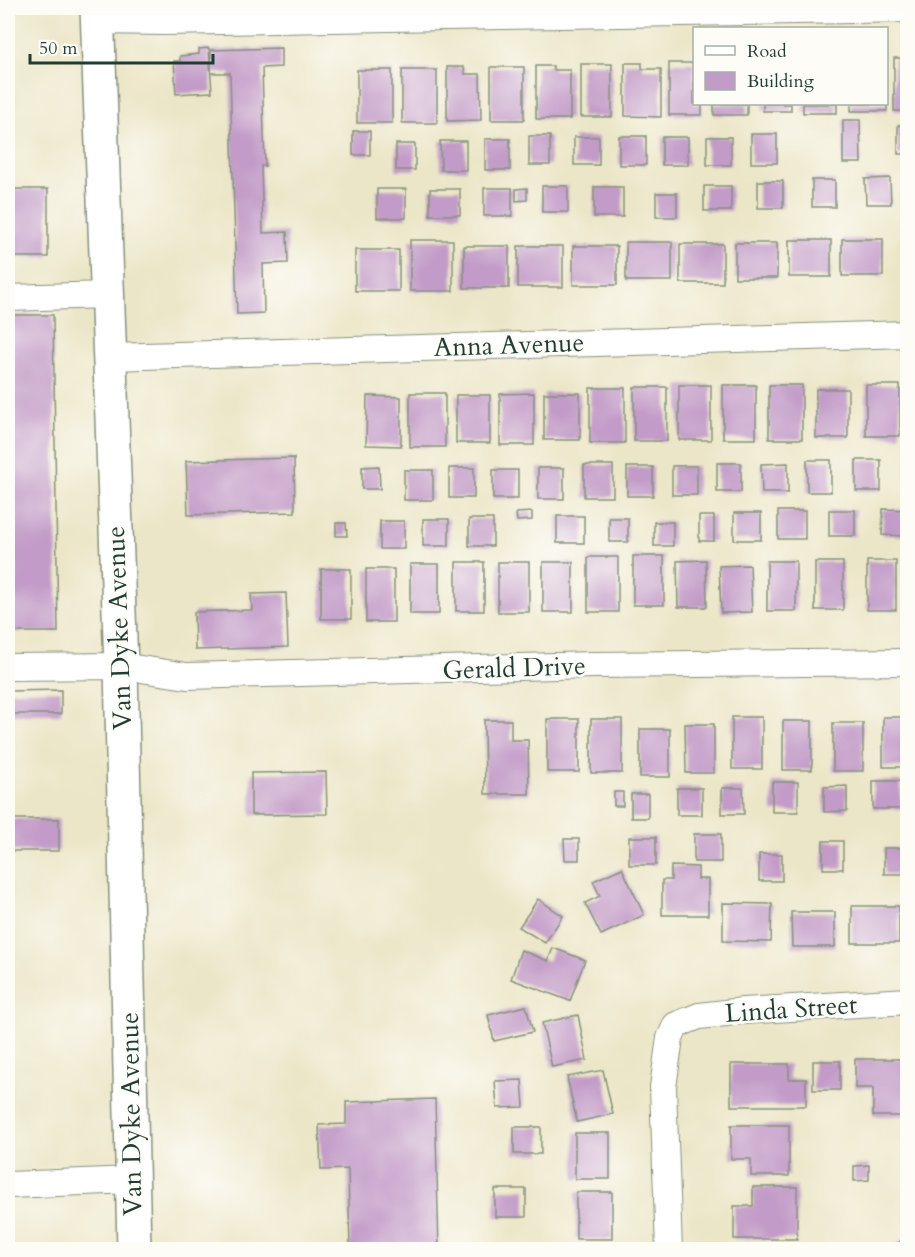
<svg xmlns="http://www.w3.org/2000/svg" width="915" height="1257" font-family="Cardo,serif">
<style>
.building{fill:#c29bc8}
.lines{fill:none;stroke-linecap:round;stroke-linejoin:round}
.street-casing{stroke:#86927e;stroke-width:28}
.primary-casing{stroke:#86927e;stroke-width:36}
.street{stroke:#fff;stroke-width:26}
.primary{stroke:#fff;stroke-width:33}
.labels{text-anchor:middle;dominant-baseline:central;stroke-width:5;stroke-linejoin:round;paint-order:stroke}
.street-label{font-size:26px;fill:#1f3d34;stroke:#fdfcf7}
</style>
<rect width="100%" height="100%" fill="#fdfcf7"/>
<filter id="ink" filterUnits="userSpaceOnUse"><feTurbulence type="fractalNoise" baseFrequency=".0167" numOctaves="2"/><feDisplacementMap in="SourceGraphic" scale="12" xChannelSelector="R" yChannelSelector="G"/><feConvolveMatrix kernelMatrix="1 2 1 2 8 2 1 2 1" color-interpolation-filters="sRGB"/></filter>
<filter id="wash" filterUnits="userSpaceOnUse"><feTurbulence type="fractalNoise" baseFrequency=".008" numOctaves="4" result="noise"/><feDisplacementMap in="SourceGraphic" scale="24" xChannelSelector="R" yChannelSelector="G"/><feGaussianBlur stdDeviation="1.35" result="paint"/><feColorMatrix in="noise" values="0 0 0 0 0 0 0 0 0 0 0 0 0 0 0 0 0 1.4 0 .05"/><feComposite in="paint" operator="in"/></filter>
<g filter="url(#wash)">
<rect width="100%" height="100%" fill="#ece6c8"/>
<g id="blocks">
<g class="building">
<polygon points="209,48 212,92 176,94 174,61 180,61 180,56 199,54 199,49"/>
<polygon points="281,48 281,67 262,68 265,166 261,166 263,233 287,232 288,263 263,264 264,313 237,314 230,73 211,73 211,50"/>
<rect x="894" y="58" width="14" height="53"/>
<polygon points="625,63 642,63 642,69 661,69 661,117 625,116"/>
<polygon points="669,63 694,63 694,104 702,104 702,115 669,115"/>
<rect x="581" y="64" width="31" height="53"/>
<polygon points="536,66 553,66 553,70 570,70 570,119 536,119"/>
<polygon points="447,67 464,67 465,74 480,74 481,120 447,121"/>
<rect x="491" y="67" width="33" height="53"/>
<rect x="357" y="70" width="35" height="53"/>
<rect x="402" y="70" width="35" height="53"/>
<rect x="714" y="104" width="33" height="11"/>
<rect x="763" y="104" width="28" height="7"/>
<rect x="803" y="104" width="34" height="9"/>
<rect x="851" y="104" width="36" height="7"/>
<polygon points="843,120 860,120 861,163 843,163"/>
<rect x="898" y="125" width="10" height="29"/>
<rect x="353" y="131" width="17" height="24"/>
<rect x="751" y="134" width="26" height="29"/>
<rect x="529" y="136" width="21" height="29"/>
<rect x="619" y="136" width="27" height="29"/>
<rect x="574" y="137" width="25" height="28"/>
<rect x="662" y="137" width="26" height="28"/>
<rect x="707" y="137" width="24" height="28"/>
<rect x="485" y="139" width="25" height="31"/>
<polygon points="440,141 466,141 466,170 441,170"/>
<rect x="396" y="144" width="19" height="26"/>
<polygon points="890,178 891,204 866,204 865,179"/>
<rect x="812" y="180" width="23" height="27"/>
<rect x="758" y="181" width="25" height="27"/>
<rect x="542" y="186" width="26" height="26"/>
<rect x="704" y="186" width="27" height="25"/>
<rect x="594" y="187" width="29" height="30"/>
<rect x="484" y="188" width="28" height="28"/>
<polygon points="527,188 527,200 516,201 516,189"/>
<rect x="8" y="189" width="40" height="68"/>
<rect x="377" y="189" width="29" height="29"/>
<rect x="430" y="189" width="30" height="26"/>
<rect x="656" y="193" width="21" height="24"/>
<rect x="903" y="236" width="5" height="40"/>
<rect x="842" y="239" width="41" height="37"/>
<rect x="410" y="240" width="43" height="51"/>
<rect x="789" y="240" width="42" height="37"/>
<rect x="626" y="242" width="46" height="39"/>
<rect x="735" y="243" width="42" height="35"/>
<rect x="680" y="244" width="43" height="39"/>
<rect x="464" y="246" width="45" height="42"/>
<rect x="518" y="246" width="45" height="41"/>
<rect x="573" y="246" width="44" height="39"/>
<rect x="355" y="250" width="44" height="41"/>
<polygon points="8,315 53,315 58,632 8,632"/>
<rect x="679" y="385" width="32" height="55"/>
<rect x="723" y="385" width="33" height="54"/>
<rect x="769" y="385" width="33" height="54"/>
<rect x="866" y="385" width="34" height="51"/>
<rect x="634" y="387" width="33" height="54"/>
<rect x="590" y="388" width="35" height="55"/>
<rect x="816" y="389" width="32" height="49"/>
<rect x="410" y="393" width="35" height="54"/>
<polygon points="534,393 534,445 500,445 500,394"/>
<rect x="544" y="393" width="36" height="47"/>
<rect x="456" y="395" width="34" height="48"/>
<polygon points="367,396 401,397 401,446 366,445"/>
<polygon points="294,458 295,512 188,515 186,461"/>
<rect x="807" y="460" width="24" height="32"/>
<rect x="856" y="460" width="25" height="31"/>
<rect x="717" y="463" width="24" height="29"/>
<polygon points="788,463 788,493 762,493 761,464"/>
<rect x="584" y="465" width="29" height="32"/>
<polygon points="379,466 380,489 362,489 362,467"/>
<rect x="672" y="466" width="25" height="29"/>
<rect x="627" y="467" width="26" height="29"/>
<rect x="449" y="468" width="25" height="30"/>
<rect x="538" y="468" width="26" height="31"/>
<rect x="404" y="470" width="29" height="30"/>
<rect x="493" y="470" width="25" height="29"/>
<polygon points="883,509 907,510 906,536 882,535"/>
<rect x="829" y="510" width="26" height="26"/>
<rect x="778" y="511" width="27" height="28"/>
<polygon points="532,512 532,520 517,521 516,513"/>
<rect x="734" y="513" width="27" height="27"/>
<rect x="557" y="516" width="27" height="27"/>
<rect x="699" y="516" width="15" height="25"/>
<rect x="609" y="518" width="19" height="24"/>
<rect x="423" y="519" width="26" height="27"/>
<rect x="469" y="519" width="24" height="27"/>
<rect x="380" y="521" width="24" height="28"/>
<rect x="654" y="522" width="19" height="24"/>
<polygon points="336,523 346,523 347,536 336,536"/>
<rect x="633" y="556" width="31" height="49"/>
<rect x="588" y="557" width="30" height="55"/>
<polygon points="706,560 707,607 678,607 677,561"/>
<rect x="767" y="561" width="29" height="50"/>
<rect x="867" y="561" width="29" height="49"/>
<rect x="456" y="562" width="28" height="49"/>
<rect x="498" y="562" width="31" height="50"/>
<rect x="543" y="562" width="30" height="50"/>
<rect x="815" y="562" width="28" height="48"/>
<rect x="410" y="564" width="29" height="50"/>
<polygon points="750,565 752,612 721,613 719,566"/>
<rect x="321" y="569" width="30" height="50"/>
<rect x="366" y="569" width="28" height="53"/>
<polygon points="286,593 288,647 195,650 194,612 252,610 251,594"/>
<polygon points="61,690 61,714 8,714 8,691"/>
<rect x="732" y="717" width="30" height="52"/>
<rect x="883" y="717" width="25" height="50"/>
<rect x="547" y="719" width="32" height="53"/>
<rect x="591" y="719" width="31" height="54"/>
<polygon points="484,720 511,720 511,740 528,740 529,794 485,794"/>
<rect x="783" y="721" width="29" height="49"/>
<rect x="833" y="723" width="30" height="48"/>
<polygon points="685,724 714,724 714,773 686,773"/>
<rect x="640" y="729" width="30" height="48"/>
<polygon points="326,772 327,814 251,815 251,773"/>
<rect x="873" y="781" width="28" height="28"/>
<rect x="772" y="782" width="26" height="30"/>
<polygon points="847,786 847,811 824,812 824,787"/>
<rect x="677" y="788" width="25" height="27"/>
<polygon points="722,788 743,788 744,814 722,814"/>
<rect x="614" y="792" width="9" height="14"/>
<rect x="631" y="794" width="17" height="24"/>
<rect x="8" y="819" width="51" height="32"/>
<rect x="694" y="834" width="27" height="28"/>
<rect x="629" y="837" width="27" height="28"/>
<polygon points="564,839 579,839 579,860 565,860"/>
<rect x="823" y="841" width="20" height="28"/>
<rect x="884" y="848" width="21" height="26"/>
<rect x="759" y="854" width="23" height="27"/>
<polygon points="671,866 698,867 698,879 708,879 708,915 662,915 662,880 671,880"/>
<polygon points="622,868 644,915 601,935 585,903 600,896 593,881"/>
<polygon points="538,899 563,916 545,943 519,927"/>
<polygon points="723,903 772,904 771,942 723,941"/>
<rect x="852" y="906" width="47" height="37"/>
<polygon points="791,912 835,912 835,947 792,947"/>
<polygon points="553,948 585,960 570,1001 511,979 521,950 548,961"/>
<polygon points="526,1006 533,1032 494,1041 488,1015"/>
<polygon points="578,1015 587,1060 552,1067 542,1023"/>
<polygon points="855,1059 906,1059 906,1116 873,1116 873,1088 855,1088"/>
<rect x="813" y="1061" width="27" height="29"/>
<polygon points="731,1064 789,1064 789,1079 806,1079 806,1106 731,1106"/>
<polygon points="603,1070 613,1114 577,1122 567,1077"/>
<polygon points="522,1080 524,1107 497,1108 495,1081"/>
<polygon points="435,1099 439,1250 350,1250 348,1169 321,1170 319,1125 346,1124 346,1102"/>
<polygon points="731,1125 789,1125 789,1176 751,1176 751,1159 731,1159"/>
<rect x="514" y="1127" width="27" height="27"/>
<rect x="575" y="1133" width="35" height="46"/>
<polygon points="869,1165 869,1180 854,1181 854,1166"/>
<polygon points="753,1187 797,1187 797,1239 734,1239 734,1206 753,1206"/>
<rect x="495" y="1189" width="31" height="28"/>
<rect x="576" y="1192" width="36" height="47"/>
<polygon points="908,1234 908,1250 892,1250"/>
</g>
</g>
</g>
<g filter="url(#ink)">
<use href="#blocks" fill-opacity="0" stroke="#86927e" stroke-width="1.5"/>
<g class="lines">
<defs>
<g id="street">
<polyline points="97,21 165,22 908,9"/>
<polyline points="8,298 107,295"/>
<polyline points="110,357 908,334"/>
<polyline points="8,667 121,666 187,676 594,665 908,662"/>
<polyline points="8,1185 133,1180"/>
<polyline points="669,1250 663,1087 670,1038 676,1025 699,1016 743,1011 908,1001"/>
</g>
<polyline id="primary" points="97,8 121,666 134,1250"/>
</defs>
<use href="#street" class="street-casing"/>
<use href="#primary" class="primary-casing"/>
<use href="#street" class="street"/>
<use href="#primary" class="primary"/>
</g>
</g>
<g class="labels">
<g class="street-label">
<text transform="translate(509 345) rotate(-2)">Anna Avenue</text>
<text transform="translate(119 628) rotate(-92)">Van Dyke Avenue</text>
<text transform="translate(514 668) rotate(-2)">Gerald Drive</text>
<text transform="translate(791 1009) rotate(-4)">Linda Street</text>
<text transform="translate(131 1114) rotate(-91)">Van Dyke Avenue</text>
</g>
</g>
<rect width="915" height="1257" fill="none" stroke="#fdfcf7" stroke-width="30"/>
<rect x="693" y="27" width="195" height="78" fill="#fdfcf7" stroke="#a4b0a9" stroke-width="1.5"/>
<rect x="705" y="46" width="30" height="9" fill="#ffffff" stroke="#a4b0a9" stroke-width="1.5"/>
<text x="747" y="57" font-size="18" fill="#1f3d34">Road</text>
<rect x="705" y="72" width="30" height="18" fill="#c29bc8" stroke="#a4b0a9" stroke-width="1.5"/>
<text x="747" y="87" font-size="18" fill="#1f3d34">Building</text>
<path d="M30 54v9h183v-9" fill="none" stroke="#1f3d34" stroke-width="3"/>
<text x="39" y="54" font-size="18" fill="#1f3d34" stroke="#fdfcf7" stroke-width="4.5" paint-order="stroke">50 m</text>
</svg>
